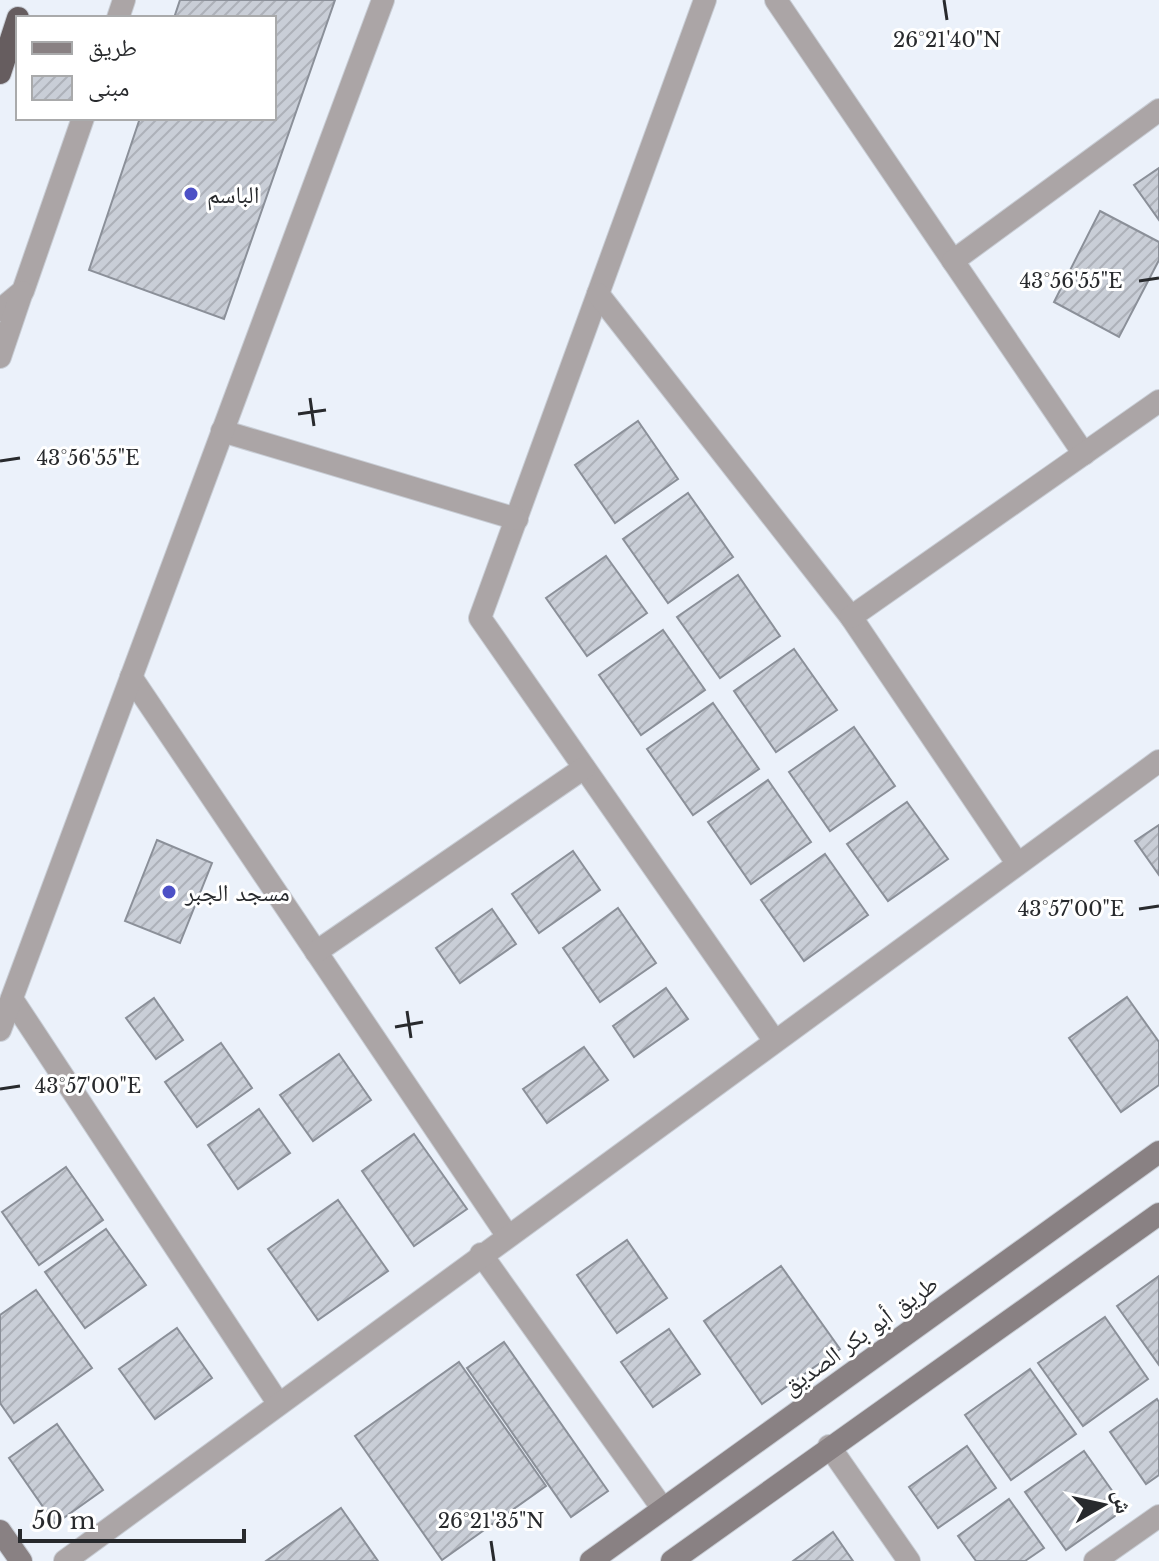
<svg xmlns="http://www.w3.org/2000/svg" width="1159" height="1561" font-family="'Libre Baskerville','Noto Naskh Arabic',serif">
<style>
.building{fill:url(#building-hatch);stroke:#8b9099;stroke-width:2}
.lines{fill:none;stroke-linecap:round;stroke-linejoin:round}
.minor-casing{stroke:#c8cdd5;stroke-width:24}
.secondary-casing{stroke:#c8cdd5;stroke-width:24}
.trunk-casing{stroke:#c8cdd5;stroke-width:24}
.minor{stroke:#aba5a6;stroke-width:22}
.secondary{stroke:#898183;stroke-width:22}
.trunk{stroke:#665d5f;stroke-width:22}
.ticks{fill:none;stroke:#282a2d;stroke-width:3}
.poi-dot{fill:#4c50c6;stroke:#fff;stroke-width:3}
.labels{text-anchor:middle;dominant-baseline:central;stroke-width:6;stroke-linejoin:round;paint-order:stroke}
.poi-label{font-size:24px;fill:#282a2d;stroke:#fff;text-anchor:start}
.street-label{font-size:24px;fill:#282a2d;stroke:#fff}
.ticks-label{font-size:20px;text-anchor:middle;fill:#282a2d;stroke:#fff;stroke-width:6;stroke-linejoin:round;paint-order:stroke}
</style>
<defs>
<pattern id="building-hatch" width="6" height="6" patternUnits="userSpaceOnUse" patternTransform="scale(2)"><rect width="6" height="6" fill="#c9ced7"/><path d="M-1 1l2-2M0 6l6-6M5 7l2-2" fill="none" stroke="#adb1b9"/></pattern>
</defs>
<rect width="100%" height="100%" fill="#ebf1fa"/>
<g class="building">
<polygon points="180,0 335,0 224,319 89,270 140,118 274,118 274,18 174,18"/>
<polygon points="1159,168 1159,220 1134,185"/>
<polygon points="1100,211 1159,242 1159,260 1119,337 1054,302"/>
<polygon points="638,421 678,479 615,523 575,465"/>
<polygon points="688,493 733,557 668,603 623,539"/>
<polygon points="606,556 647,613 587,656 546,598"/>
<polygon points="738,575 780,636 720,678 677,617"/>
<polygon points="663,630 705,690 641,735 599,675"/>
<polygon points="794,649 837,710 776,752 734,691"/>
<polygon points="713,703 759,769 693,815 647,749"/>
<polygon points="854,727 895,786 830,831 789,772"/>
<polygon points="768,780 811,842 751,884 708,822"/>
<polygon points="907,802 948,859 888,901 847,844"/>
<polygon points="1159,825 1159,875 1135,841"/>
<polygon points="157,840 212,863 180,943 125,921"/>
<polygon points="573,851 600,890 539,933 512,894"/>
<polygon points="825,854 868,915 804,961 761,900"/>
<polygon points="618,908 656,963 600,1002 563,948"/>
<polygon points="492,909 516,944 460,983 436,948"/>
<polygon points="666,988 688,1019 634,1057 613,1026"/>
<polygon points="1127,997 1159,1042 1159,1085 1121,1112 1069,1038"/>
<polygon points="154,998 183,1040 156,1059 126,1018"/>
<polygon points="221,1043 252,1088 197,1127 165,1082"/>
<polygon points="584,1047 608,1080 547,1123 523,1089"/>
<polygon points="339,1054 371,1100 313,1141 280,1095"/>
<polygon points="259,1109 290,1153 238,1189 208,1145"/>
<polygon points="414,1134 467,1209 414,1246 362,1171"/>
<polygon points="66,1167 103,1220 39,1265 2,1212"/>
<polygon points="338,1200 388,1271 318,1320 268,1249"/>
<polygon points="106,1229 146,1285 85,1328 45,1272"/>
<polygon points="627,1240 667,1298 617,1333 577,1275"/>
<polygon points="781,1266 840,1349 762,1404 704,1321"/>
<polygon points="1159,1276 1159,1365 1117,1306"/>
<polygon points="36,1290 92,1368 14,1423 0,1403 0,1315"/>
<polygon points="1105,1317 1148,1379 1083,1426 1038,1363"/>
<polygon points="177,1328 212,1378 155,1419 119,1369"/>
<polygon points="669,1329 700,1374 653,1407 621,1362"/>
<polygon points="504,1342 608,1491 571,1517 467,1368"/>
<polygon points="459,1362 546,1486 442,1560 355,1436"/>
<polygon points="1030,1369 1076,1434 1011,1480 965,1415"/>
<polygon points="1157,1399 1159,1402 1159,1475 1146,1484 1110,1432"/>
<polygon points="57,1424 103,1490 55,1524 9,1458"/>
<polygon points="967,1446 996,1488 938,1528 909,1487"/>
<polygon points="1084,1451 1125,1509 1066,1550 1025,1492"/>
<polygon points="1009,1499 1044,1548 1025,1561 976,1561 958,1536"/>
<polygon points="341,1508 378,1561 266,1561"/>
<polygon points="833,1532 853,1561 793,1561"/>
</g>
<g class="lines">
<defs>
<g id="minor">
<polyline points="705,0 480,618 774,1040"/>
<polyline points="776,0 1084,454"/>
<polyline points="118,18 124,0"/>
<polyline points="953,261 1159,110"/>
<polyline points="598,294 851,617 1017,863"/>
<polyline points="0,310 23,291 83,118"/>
<polyline points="0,357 22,292"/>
<polyline points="222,431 517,519"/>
<polyline points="851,617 1159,401"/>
<polyline points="131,677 507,1235"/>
<polyline points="316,952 584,768"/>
<polyline points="12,999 278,1403"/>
<polyline points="0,1030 383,0"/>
<polyline points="481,1254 663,1509"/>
<polyline points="829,1446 909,1561"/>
<polyline points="65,1561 1159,761"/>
<polyline points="1095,1561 1159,1516"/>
</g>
<g id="secondary">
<polyline points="0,1531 21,1561"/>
<polyline points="591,1561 1159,1152"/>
<polyline points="672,1561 1159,1214"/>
</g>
<polyline id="trunk" points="0,73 18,18"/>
</defs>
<use href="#minor" class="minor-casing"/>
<use href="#secondary" class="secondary-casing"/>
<use href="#trunk" class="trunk-casing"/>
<use href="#minor" class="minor"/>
<use href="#secondary" class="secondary"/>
<use href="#trunk" class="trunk"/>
</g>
<path class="ticks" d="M944 0 947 20M1139 281 1159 278M310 398 314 426M298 414 326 410M0 461 20 458M1139 909 1159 906M407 1011 411 1038M395 1027 423 1022M0 1089 20 1086M491 1541 494 1561"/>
<g class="poi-dot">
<circle cx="191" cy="194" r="8"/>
<circle cx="169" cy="892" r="8"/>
</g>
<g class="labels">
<g class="poi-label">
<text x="207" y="194">الباسم</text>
<text x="185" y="892">مسجد الجبر</text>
</g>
<g class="street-label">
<text transform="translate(860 1335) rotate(-36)">طريق أبو بكر الصديق</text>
</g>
</g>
<g class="ticks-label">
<text x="947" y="47">26°21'40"N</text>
<text x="1071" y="288">43°56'55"E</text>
<text x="88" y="465">43°56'55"E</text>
<text x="1071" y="916">43°57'00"E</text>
<text x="88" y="1093">43°57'00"E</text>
<text x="491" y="1528">26°21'35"N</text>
</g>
<rect x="16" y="16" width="260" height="104" fill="#ffffff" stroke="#a9aaab" stroke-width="2"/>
<rect x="32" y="42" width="40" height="12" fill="#898183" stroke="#a9aaab" stroke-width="2"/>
<text x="88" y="56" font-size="24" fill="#282a2d">طريق</text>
<rect x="32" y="76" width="40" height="24" fill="url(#building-hatch)" stroke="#a9aaab" stroke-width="2"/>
<text x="88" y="96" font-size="24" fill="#282a2d">مبنى</text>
<g transform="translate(1103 1505) rotate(81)" stroke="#ffffff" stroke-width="6" paint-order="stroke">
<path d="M0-6L14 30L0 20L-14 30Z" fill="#282a2d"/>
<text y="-12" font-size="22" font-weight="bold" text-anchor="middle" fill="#282a2d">ش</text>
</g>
<path d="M20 1529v12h224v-12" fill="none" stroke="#282a2d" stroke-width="4"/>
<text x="32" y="1529" font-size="24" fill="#282a2d" stroke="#ffffff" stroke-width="6" paint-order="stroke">50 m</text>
</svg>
